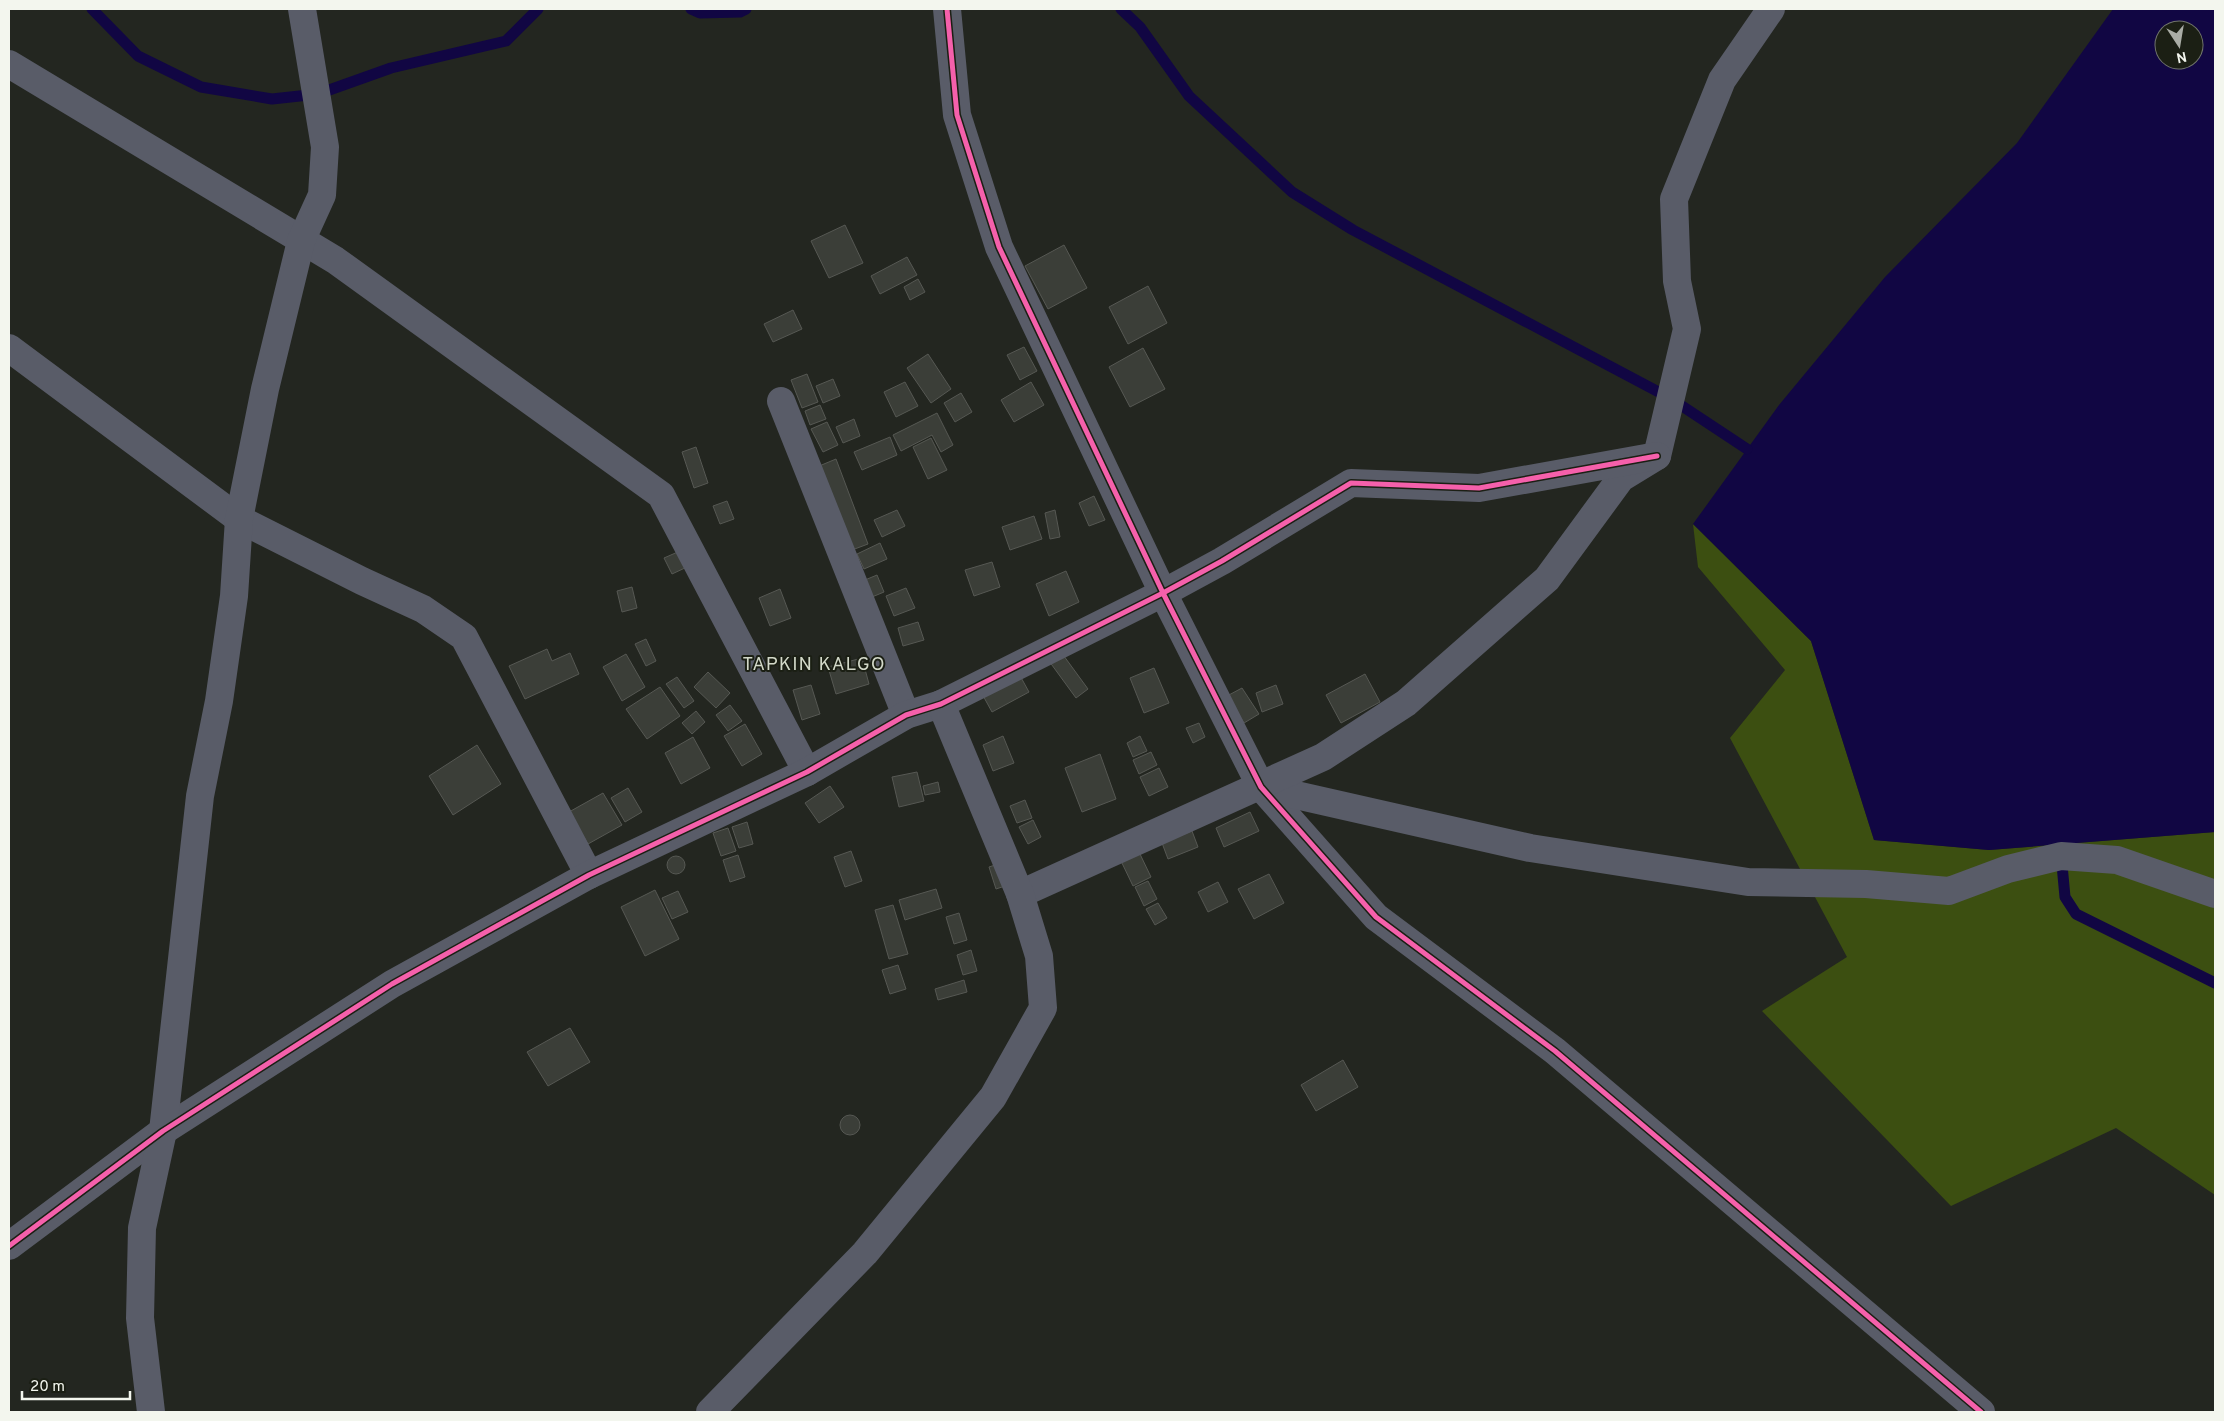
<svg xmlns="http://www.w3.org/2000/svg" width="2224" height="1421" font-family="Overpass,sans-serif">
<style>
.green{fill:#3c4f11}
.water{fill:#110643;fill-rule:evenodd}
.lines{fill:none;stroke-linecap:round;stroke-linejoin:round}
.stream{stroke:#110643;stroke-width:11}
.building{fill:#3b3e38;stroke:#565853}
.minor{stroke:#595c68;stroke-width:28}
.cycleway-casing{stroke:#1b1f14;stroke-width:8}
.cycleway{stroke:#f560ab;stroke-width:5}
.labels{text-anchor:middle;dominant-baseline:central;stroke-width:4;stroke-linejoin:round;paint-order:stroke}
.quarter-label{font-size:19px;letter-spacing:1px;fill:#d3d9c9;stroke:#1b1f14}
</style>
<rect width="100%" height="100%" fill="#232620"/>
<polygon class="green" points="1693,524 1811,641 1874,840 1989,850 2215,832 2215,1195 2116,1128 1951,1206 1762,1011 1847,957 1730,738 1785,670 1698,567"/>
<path class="water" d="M2113 9H2215V832L1989 850 1874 840 1811 641 1693 524 1779 405 1885 277 2017 143ZM2164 30H2194V60H2164Z"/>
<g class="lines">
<g class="stream">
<polyline points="92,9 138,56 201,87 272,99 318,94 391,68 506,41 538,9"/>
<polyline points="691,9 700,13 740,12 746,9"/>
<polyline points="1121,9 1140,27 1189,96 1292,192 1353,230 1670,398 1747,449"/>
<polyline points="2061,854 2065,897 2076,914 2215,983"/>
</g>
</g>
<g class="building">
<polygon points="845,225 863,263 829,278 811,241"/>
<polygon points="1064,245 1087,288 1048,309 1025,266"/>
<polygon points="907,257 917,275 880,294 871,276"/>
<polygon points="918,279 925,292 910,300 904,287"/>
<polygon points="1148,286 1167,323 1128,344 1109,307"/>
<polygon points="793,310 802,329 773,342 764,324"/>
<polygon points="1024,347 1037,371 1020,380 1007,355"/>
<polygon points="1143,348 1165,389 1130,407 1109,367"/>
<polygon points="928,354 951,389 931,403 907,368"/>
<polygon points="807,374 818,402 802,408 791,380"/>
<polygon points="833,379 840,396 823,403 816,386"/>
<polygon points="905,382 918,406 896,417 884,392"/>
<polygon points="1031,382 1044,405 1014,422 1001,400"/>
<polygon points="961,393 972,412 955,422 944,403"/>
<polygon points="820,405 826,419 810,425 805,411"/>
<polygon points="937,413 953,445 941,452 932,435 901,451 893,435"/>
<polygon points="854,419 860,436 843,443 836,427"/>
<polygon points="827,422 838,445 823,452 811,429"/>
<polygon points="890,437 897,455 862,470 854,452"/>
<polygon points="931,438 947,470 928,479 913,447"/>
<polygon points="696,447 708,483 694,488 682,452"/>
<polygon points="836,459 868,544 844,553 812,469"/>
<polygon points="1094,496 1105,520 1089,526 1079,503"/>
<polygon points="727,501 734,519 720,524 713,506"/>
<polygon points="897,510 905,526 882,537 874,520"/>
<polygon points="1055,510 1060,537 1050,539 1045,513"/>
<polygon points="1034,516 1042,539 1010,550 1002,527"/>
<polygon points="880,543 887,559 864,569 857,554"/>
<polygon points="680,551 687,567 672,574 664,558"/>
<polygon points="992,562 1000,587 974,596 965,570"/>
<polygon points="1066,571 1079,602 1049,616 1036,584"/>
<polygon points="877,575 884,592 872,597 865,580"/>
<polygon points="632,587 637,608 622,612 617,591"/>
<polygon points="906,588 915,608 894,616 886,596"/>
<polygon points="780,589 791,618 770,626 759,598"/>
<polygon points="918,622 924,640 903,646 898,628"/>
<polygon points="646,639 656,661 646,666 635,644"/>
<polygon points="547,649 552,661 570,653 579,674 525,699 509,666"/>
<polygon points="1061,652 1088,689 1076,698 1049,661"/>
<polygon points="626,654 645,687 622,701 603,667"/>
<polygon points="862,658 869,684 836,694 828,667"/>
<polygon points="1154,668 1169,703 1144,713 1130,678"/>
<polygon points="708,672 730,693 716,708 694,687"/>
<polygon points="1018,672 1029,692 992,712 981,692"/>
<polygon points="1365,674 1380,702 1341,723 1326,695"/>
<polygon points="677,677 694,701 684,708 666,684"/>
<polygon points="811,685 820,714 802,720 793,690"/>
<polygon points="1276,685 1283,704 1262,712 1256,693"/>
<polygon points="660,687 680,716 647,739 626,709"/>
<polygon points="1242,688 1259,714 1244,723 1227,696"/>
<polygon points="730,705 742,721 728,731 716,715"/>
<polygon points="696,711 705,722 692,734 682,723"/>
<polygon points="1199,723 1205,737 1193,743 1186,728"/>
<polygon points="745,724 762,754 742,766 724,736"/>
<polygon points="1003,736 1014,763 993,771 983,745"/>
<polygon points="1140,736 1147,751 1133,757 1127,743"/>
<polygon points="693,737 710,768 681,784 665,753"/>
<polygon points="477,745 501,784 453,815 429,776"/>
<polygon points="1151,752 1157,765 1139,774 1133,760"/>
<polygon points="1100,754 1116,799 1082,812 1065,768"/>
<polygon points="1159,768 1168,787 1149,796 1140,777"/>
<polygon points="917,772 924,801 899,807 892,777"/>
<polygon points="938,782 940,792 925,795 923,786"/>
<polygon points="830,786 844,807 819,823 805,803"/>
<polygon points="628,788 642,812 625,822 611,798"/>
<polygon points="603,793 622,825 588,844 569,812"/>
<polygon points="1025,800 1032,818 1017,823 1010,806"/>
<polygon points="1250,812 1259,831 1224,847 1216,828"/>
<polygon points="1033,820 1041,837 1028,844 1019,827"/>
<polygon points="747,822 753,844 739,848 732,827"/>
<polygon points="728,828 736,851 721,856 713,833"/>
<polygon points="1192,831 1198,847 1168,859 1162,843"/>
<polygon points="851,851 862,881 845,887 834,857"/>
<polygon points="1139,852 1151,877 1133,886 1121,861"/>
<polygon points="738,855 745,877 730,882 723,860"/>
<circle cx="676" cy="865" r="9"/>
<polygon points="1001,863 1008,885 996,889 989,867"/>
<polygon points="1269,874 1284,903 1254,919 1238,889"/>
<polygon points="1148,881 1157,899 1144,906 1135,887"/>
<polygon points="1218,882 1228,902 1208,912 1198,892"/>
<polygon points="936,889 942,908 905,920 899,900"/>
<polygon points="655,890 679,939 645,956 621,907"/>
<polygon points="678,891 688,912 672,919 662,898"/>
<polygon points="1158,903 1167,918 1155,925 1146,909"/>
<polygon points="893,905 908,954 889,959 875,910"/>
<polygon points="959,913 967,940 954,944 946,917"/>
<polygon points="971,950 977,971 963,975 957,955"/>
<polygon points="898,965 906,989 890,994 882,970"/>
<polygon points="964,980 967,992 938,1000 935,989"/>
<polygon points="570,1028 590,1062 548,1086 527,1052"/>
<polygon points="1343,1060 1358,1087 1316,1111 1301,1085"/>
<circle cx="850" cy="1125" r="10"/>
</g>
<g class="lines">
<g class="minor">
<polyline points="947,9 957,115 999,247 1163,593 1261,787 1376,917 1555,1051 1981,1412"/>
<polyline points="9,64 335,260 661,495 807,772"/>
<polyline points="9,348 239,519 362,581 423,609 464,637 589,875"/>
<polyline points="781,401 906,715"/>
<polyline points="1261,787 1530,848 1748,882 1866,884 1949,891 2008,869 2061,856 2117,860 2215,894"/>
<polyline points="1020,894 1323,757 1406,703 1547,579 1621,478 1657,456 1687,329 1677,281 1674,199 1722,80 1771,9"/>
<polyline points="9,1246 163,1131 392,984 589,875 807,772 906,715 941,704 1163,593 1222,561 1351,483 1479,488 1657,456"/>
<polyline points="151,1412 140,1318 142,1228 163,1131 200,796 219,701 234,596 239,519 265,389 301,241 322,195 325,147 302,9"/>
<polyline points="710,1412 865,1253 993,1097 1043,1008 1039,956 1020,894 941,704"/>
</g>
<defs>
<g id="cycleway">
<polyline points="947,9 957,115 999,247 1163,593 1261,787 1376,917 1555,1051 1981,1412"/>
<polyline points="9,1246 163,1131 392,984 589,875 807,772 906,715 941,704 1163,593 1222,561 1351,483 1479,488 1657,456"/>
</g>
</defs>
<use href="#cycleway" class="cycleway-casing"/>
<use href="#cycleway" class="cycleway"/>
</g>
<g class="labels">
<g class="quarter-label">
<text x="814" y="665">TAPKIN KALGO</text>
</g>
</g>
<rect width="2224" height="1421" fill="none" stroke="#f3f6ee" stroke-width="20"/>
<g transform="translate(2179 45) rotate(168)"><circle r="24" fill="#1b1f14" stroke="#71756b"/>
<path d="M0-4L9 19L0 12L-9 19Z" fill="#aaada6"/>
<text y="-8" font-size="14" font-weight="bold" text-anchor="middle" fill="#f3f6ee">N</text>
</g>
<path d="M22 1391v8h108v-8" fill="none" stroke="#f3f6ee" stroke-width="2.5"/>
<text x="30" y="1391" font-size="15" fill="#f3f6ee" stroke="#1b1f14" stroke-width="4" paint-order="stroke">20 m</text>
</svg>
